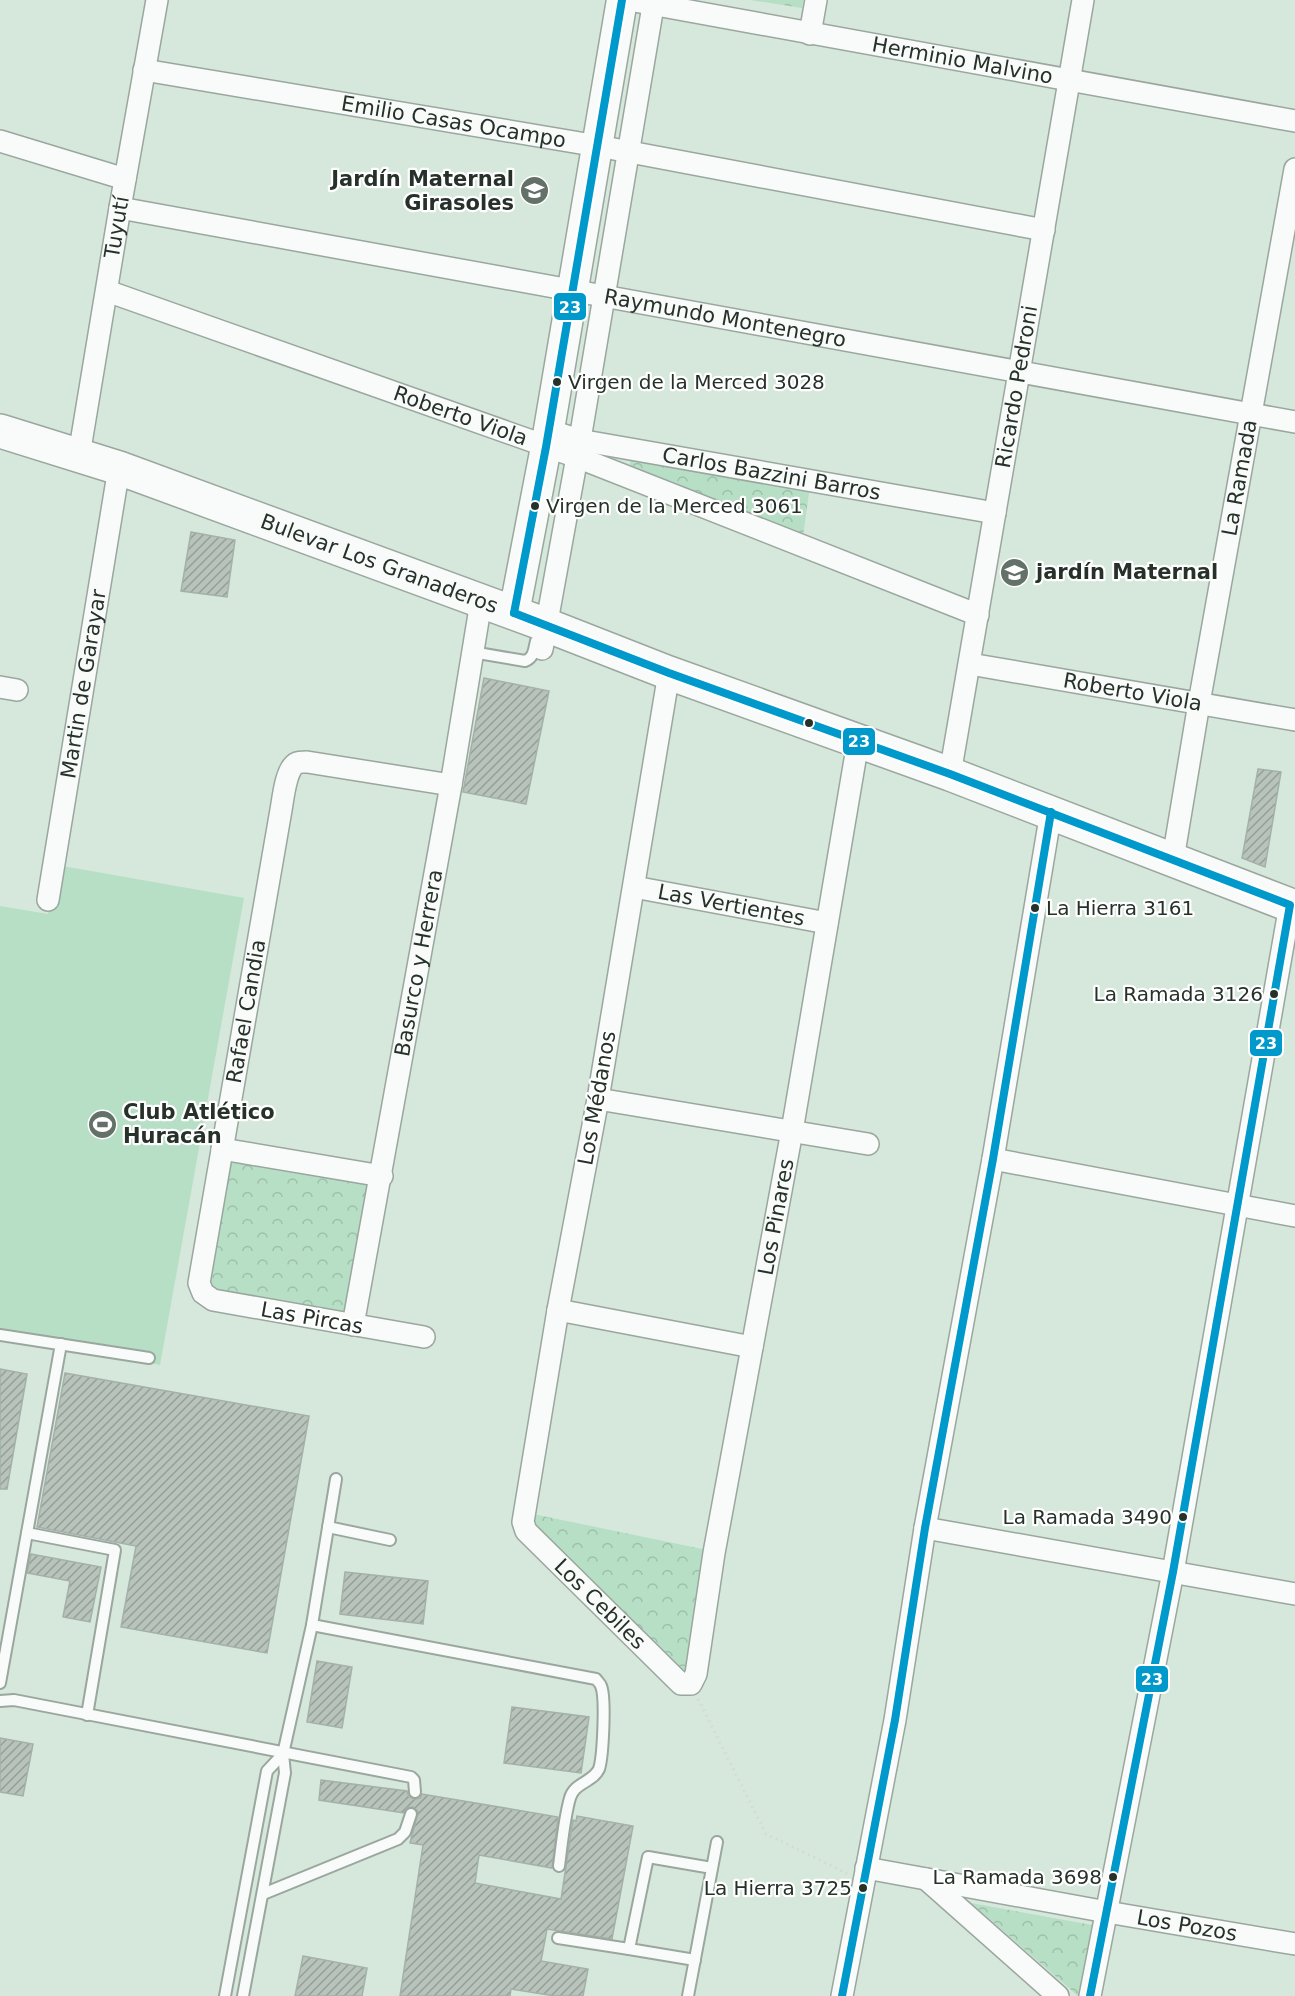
<svg xmlns="http://www.w3.org/2000/svg" width="1295" height="1996" font-family="'DejaVu Sans',sans-serif">
<style>
.park{fill:url(#park-crowns)}
.pitch{fill:#b7dfc5}
.building{fill:url(#building-hatch);stroke:#a4b1a9;stroke-width:1.5}
.lines{fill:none;stroke-linecap:round;stroke-linejoin:round}
.lane-casing{stroke:#9aa79e;stroke-width:14}
.street-casing{stroke:#9aa79e;stroke-width:24}
.secondary-casing{stroke:#9aa79e;stroke-width:33}
.primary-casing{stroke:#9aa79e;stroke-width:36}
.path{stroke:#d4d9d6;stroke-width:3;stroke-dasharray:1.5 4.5;stroke-linecap:butt}
.lane{stroke:#f9fbfa;stroke-width:10}
.street{stroke:#f9fbfa;stroke-width:21}
.secondary{stroke:#f9fbfa;stroke-width:30}
.primary{stroke:#f9fbfa;stroke-width:33}
.bus-1-casing{stroke:#fff;stroke-width:12}
.bus-1{stroke:#0099cb;stroke-width:8}
.bus-dot{fill:#26312a;stroke:#fff;stroke-width:2}
.labels{text-anchor:middle;dominant-baseline:central;stroke-width:4.5;stroke-linejoin:round;paint-order:stroke}
.bus-label{font-size:20px;fill:#26312a;stroke:#fff;text-anchor:end}
.street-label{font-size:21px;fill:#26312a;stroke:#fff}
.poi-label{font-size:21px;font-weight:bold;fill:#26312a;stroke:#fff;text-anchor:start}
.line-badge{stroke:#fff;stroke-width:2}
.badge-label{font-size:16px;text-anchor:middle;font-weight:bold;fill:#fff}
</style>
<defs>
<pattern id="park-crowns" width="20" height="18" patternUnits="userSpaceOnUse" patternTransform="scale(1.5)"><rect width="20" height="18" fill="#b7dfc5"/><path d="M2 6a3 3 0 1 1 6 0M12 15a3 3 0 1 1 6 0" fill="none" stroke="#9dc0a9"/></pattern>
<pattern id="building-hatch" width="6" height="6" patternUnits="userSpaceOnUse" patternTransform="scale(1.5)"><rect width="6" height="6" fill="#b7c3bb"/><path d="M-1 1l2-2M0 6l6-6M5 7l2-2" fill="none" stroke="#959f98"/></pattern>
</defs>
<rect width="100%" height="100%" fill="#d6e7dc"/>
<g class="park">
<polygon points="750,0 803,0 802,8"/>
<polygon points="630,457 810,486 802,543 630,465"/>
<polygon points="222,1149 382,1176 355,1325 203,1293"/>
<polygon points="533,1514 707,1550 688,1669 681,1674 537,1529"/>
<polygon points="971,1903 1098,1926 1085,1996 1078,1996"/>
</g>
<polygon class="pitch" points="57,865 244,898 160,1365 0,1333 0,906 48,914"/>
<g class="building">
<polygon points="191,532 235,540 227,597 181,591"/>
<polygon points="484,678 549,691 526,804 463,792"/>
<polygon points="1258,769 1281,772 1265,867 1242,858"/>
<polygon points="0,1369 27,1374 7,1489 0,1489"/>
<polygon points="65,1373 309,1416 267,1653 121,1627 136,1546 37,1527"/>
<polygon points="31,1554 101,1567 90,1622 63,1617 70,1581 27,1573"/>
<polygon points="345,1572 428,1581 423,1624 340,1614"/>
<polygon points="317,1661 352,1667 342,1728 307,1722"/>
<polygon points="512,1707 589,1717 581,1773 504,1763"/>
<polygon points="0,1738 33,1744 23,1796 0,1792"/>
<polygon points="321,1780 407,1791 409,1797 415,1799 420,1798 422,1794 558,1817 552,1868 479,1855 475,1883 561,1899 573,1820 576,1821 577,1816 633,1826 612,1939 547,1929 541,1961 588,1969 583,1996 555,1996 511,1989 510,1996 400,1996 423,1845 410,1843 418,1812 413,1807 407,1808 404,1813 319,1800"/>
<polygon points="303,1956 367,1968 362,1996 295,1996"/>
</g>
<g class="lines">
<defs>
<g id="lane">
<path d="M472 652 525 661C534 658 534 649 536 641"/>
<polyline points="0,1335 149,1358"/>
<polyline points="328,1527 390,1540"/>
<polyline points="27,1533 115,1550 87,1715"/>
<polyline points="312,1625 336,1479"/>
<polyline points="0,1683 61,1344"/>
<polyline points="0,1701 14,1700 411,1777 414,1780 415,1792"/>
<polyline points="263,1894 398,1839 405,1832 411,1814"/>
<polyline points="558,1938 629,1949"/>
<polyline points="695,1960 629,1949 648,1857 712,1868"/>
<polyline points="225,1996 267,1771 283,1754"/>
<path d="M243 1996 285 1773 283 1754 312 1625 596 1679C598 1682 600 1683 601 1686 606 1697 603 1757 599 1769 593 1782 574 1783 570 1798 564 1819 562 1844 559 1866"/>
<polyline points="688,1996 717,1842"/>
</g>
<g id="street">
<path id="s1" d="M629 0 1295 121"/>
<polyline points="810,34 816,0"/>
<path id="s2" d="M144 70 598 146 1044 230"/>
<polyline points="0,141 125,179"/>
<path id="s3" d="M120 208 1295 422"/>
<path id="s4" d="M107 291 577 457 978 615"/>
<path id="s5" d="M548 430 579 440 995 513"/>
<path id="s6" d="M79 455 120 208 157 0"/>
<polyline points="542,649 577,457 654,0"/>
<path id="s7" d="M970 664 1295 720"/>
<path id="s8" d="M669 673 598 1099 558 1310 523 1522 526 1531 681 1684H691L696 1674 714 1553 792 1131 858 742"/>
<polyline points="0,687 17,690"/>
<path id="s9" d="M950 774 1083 0"/>
<path id="s10" d="M1173 859 1199 703 1295 169"/>
<path id="s11" d="M634 887 827 923"/>
<path id="s12" d="M48 900 119 468"/>
<polyline points="598,1099 868,1144"/>
<polyline points="222,1149 382,1176"/>
<polyline points="993,1159 1295,1216"/>
<polyline points="558,1310 752,1347"/>
<path id="s13" d="M353 1325 451 785 481 602"/>
<path id="s14" d="M424 1337 213 1300 203 1293 199 1283 281 810C283 799 286 767 297 763 299 762 306 762 307 762L451 785"/>
<polyline points="925,1528 1295,1594"/>
<path id="s15" d="M866 1868 1107 1912 1295 1944"/>
<polyline points="926,1879 1058,1996"/>
<polyline points="842,1996 895,1720 925,1528 993,1159 1051,812"/>
<polyline points="1090,1996 1173,1572 1290,905"/>
</g>
<polyline id="secondary" points="514,613 546,447 622,0"/>
<g id="primary">
<path id="s16" d="M0 431 119 468 541 623 669 673 950 774 1295 907"/>
</g>
</defs>
<use href="#lane" class="lane-casing"/>
<use href="#street" class="street-casing"/>
<use href="#secondary" class="secondary-casing"/>
<use href="#primary" class="primary-casing"/>
<polyline class="path" points="698,1699 766,1834 848,1874"/>
<use href="#lane" class="lane"/>
<use href="#street" class="street"/>
<use href="#secondary" class="secondary"/>
<use href="#primary" class="primary"/>
<defs>
<g id="bus-1">
<polyline points="514,613 669,673 950,774 1290,905 1173,1572 1090,1996"/>
<polyline points="514,613 546,447 622,0"/>
<polyline points="842,1996 895,1720 925,1528 993,1159 1051,812"/>
</g>
</defs>
<use href="#bus-1" class="bus-1-casing"/>
<use href="#bus-1" class="bus-1"/>
</g>
<defs>
<symbol id="school-disc" viewBox="-11 -11 22 22"><circle r="9.5" fill="#647168" stroke="#fff"/><path d="M0-5L7-2L0 1L-7-2ZM-4 1L0 2.5L4 1V4Q0 6-4 4Z" fill="#fff"/></symbol>
<symbol id="stadium-disc" viewBox="-11 -11 22 22"><circle r="9.5" fill="#647168" stroke="#fff"/><path d="M0-5a6.5 5 0 1 0 0 10a6.5 5 0 1 0 0-10ZM-3.5-1.8h7v3.6h-7Z" fill="#fff"/></symbol>
</defs>
<g fill-rule="evenodd">
<use href="#school-disc" x="518" y="174" width="33" height="33"/>
<use href="#school-disc" x="998" y="556" width="33" height="33"/>
<use href="#stadium-disc" x="86" y="1108" width="33" height="33"/>
</g>
<g class="bus-dot">
<circle cx="557" cy="382" r="5"/>
<circle cx="535" cy="506" r="5"/>
<circle cx="809" cy="723" r="5"/>
<circle cx="1035" cy="908" r="5"/>
<circle cx="1274" cy="994" r="5"/>
<circle cx="1183" cy="1517" r="5"/>
<circle cx="1113" cy="1877" r="5"/>
<circle cx="863" cy="1888" r="5"/>
</g>
<g class="labels">
<g class="bus-label">
<text x="568" y="382" text-anchor="start">Virgen de la Merced 3028</text>
<text x="546" y="506" text-anchor="start">Virgen de la Merced 3061</text>
<text x="1046" y="908" text-anchor="start">La Hierra 3161</text>
<text x="1263" y="994">La Ramada 3126</text>
<text x="1172" y="1517">La Ramada 3490</text>
<text x="1102" y="1877">La Ramada 3698</text>
<text x="852" y="1888">La Hierra 3725</text>
</g>
<g class="street-label">
<text stroke="none"><textPath href="#s1" startOffset="339">Herminio Malvino</textPath></text>
<text stroke="none"><textPath href="#s2" startOffset="314">Emilio Casas Ocampo</textPath></text>
<text stroke="none"><textPath href="#s6" startOffset="231">Tuyutí</textPath></text>
<text stroke="none"><textPath href="#s3" startOffset="615">Raymundo Montenegro</textPath></text>
<text stroke="none"><textPath href="#s9" startOffset="393">Ricardo Pedroni</textPath></text>
<text stroke="none"><textPath href="#s4" startOffset="375">Roberto Viola</textPath></text>
<text stroke="none"><textPath href="#s5" startOffset="228">Carlos Bazzini Barros</textPath></text>
<text stroke="none"><textPath href="#s10" startOffset="387">La Ramada</textPath></text>
<text stroke="none"><textPath href="#s16" startOffset="402">Bulevar Los Granaderos</textPath></text>
<text stroke="none"><textPath href="#s12" startOffset="219">Martin de Garayar</textPath></text>
<text stroke="none"><textPath href="#s7" startOffset="165">Roberto Viola</textPath></text>
<text stroke="none"><textPath href="#s11" startOffset="99">Las Vertientes</textPath></text>
<text stroke="none"><textPath href="#s13" startOffset="368">Basurco y Herrera</textPath></text>
<text stroke="none"><textPath href="#s14" startOffset="513">Rafael Candia</textPath></text>
<text transform="translate(597 1098) rotate(-80)">Los Médanos</text>
<text stroke="none"><textPath href="#s8" startOffset="1574">Los Pinares</textPath></text>
<text transform="translate(312 1318) rotate(10)">Las Pircas</text>
<text stroke="none"><textPath href="#s8" startOffset="975">Los Cebiles</textPath></text>
<text stroke="none"><textPath href="#s15" startOffset="326">Los Pozos</textPath></text>
</g>
<g class="poi-label">
<text x="514" y="179" text-anchor="end">Jardín Maternal<tspan x="514" dy="24">Girasoles</tspan></text>
<text x="1036" y="572">jardín Maternal</text>
<text x="123" y="1112">Club Atlético<tspan x="123" dy="24">Huracán</tspan></text>
</g>
</g>
<g class="line-badge">
<rect x="553" y="292" width="34" height="29" rx="6" fill="#0099cb"/>
<rect x="842" y="727" width="34" height="29" rx="6" fill="#0099cb"/>
<rect x="1249" y="1029" width="34" height="28" rx="6" fill="#0099cb"/>
<rect x="1135" y="1665" width="34" height="28" rx="6" fill="#0099cb"/>
</g>
<g class="badge-label">
<text x="570" y="313">23</text>
<text x="859" y="747">23</text>
<text x="1266" y="1049">23</text>
<text x="1152" y="1685">23</text>
</g>
</svg>
